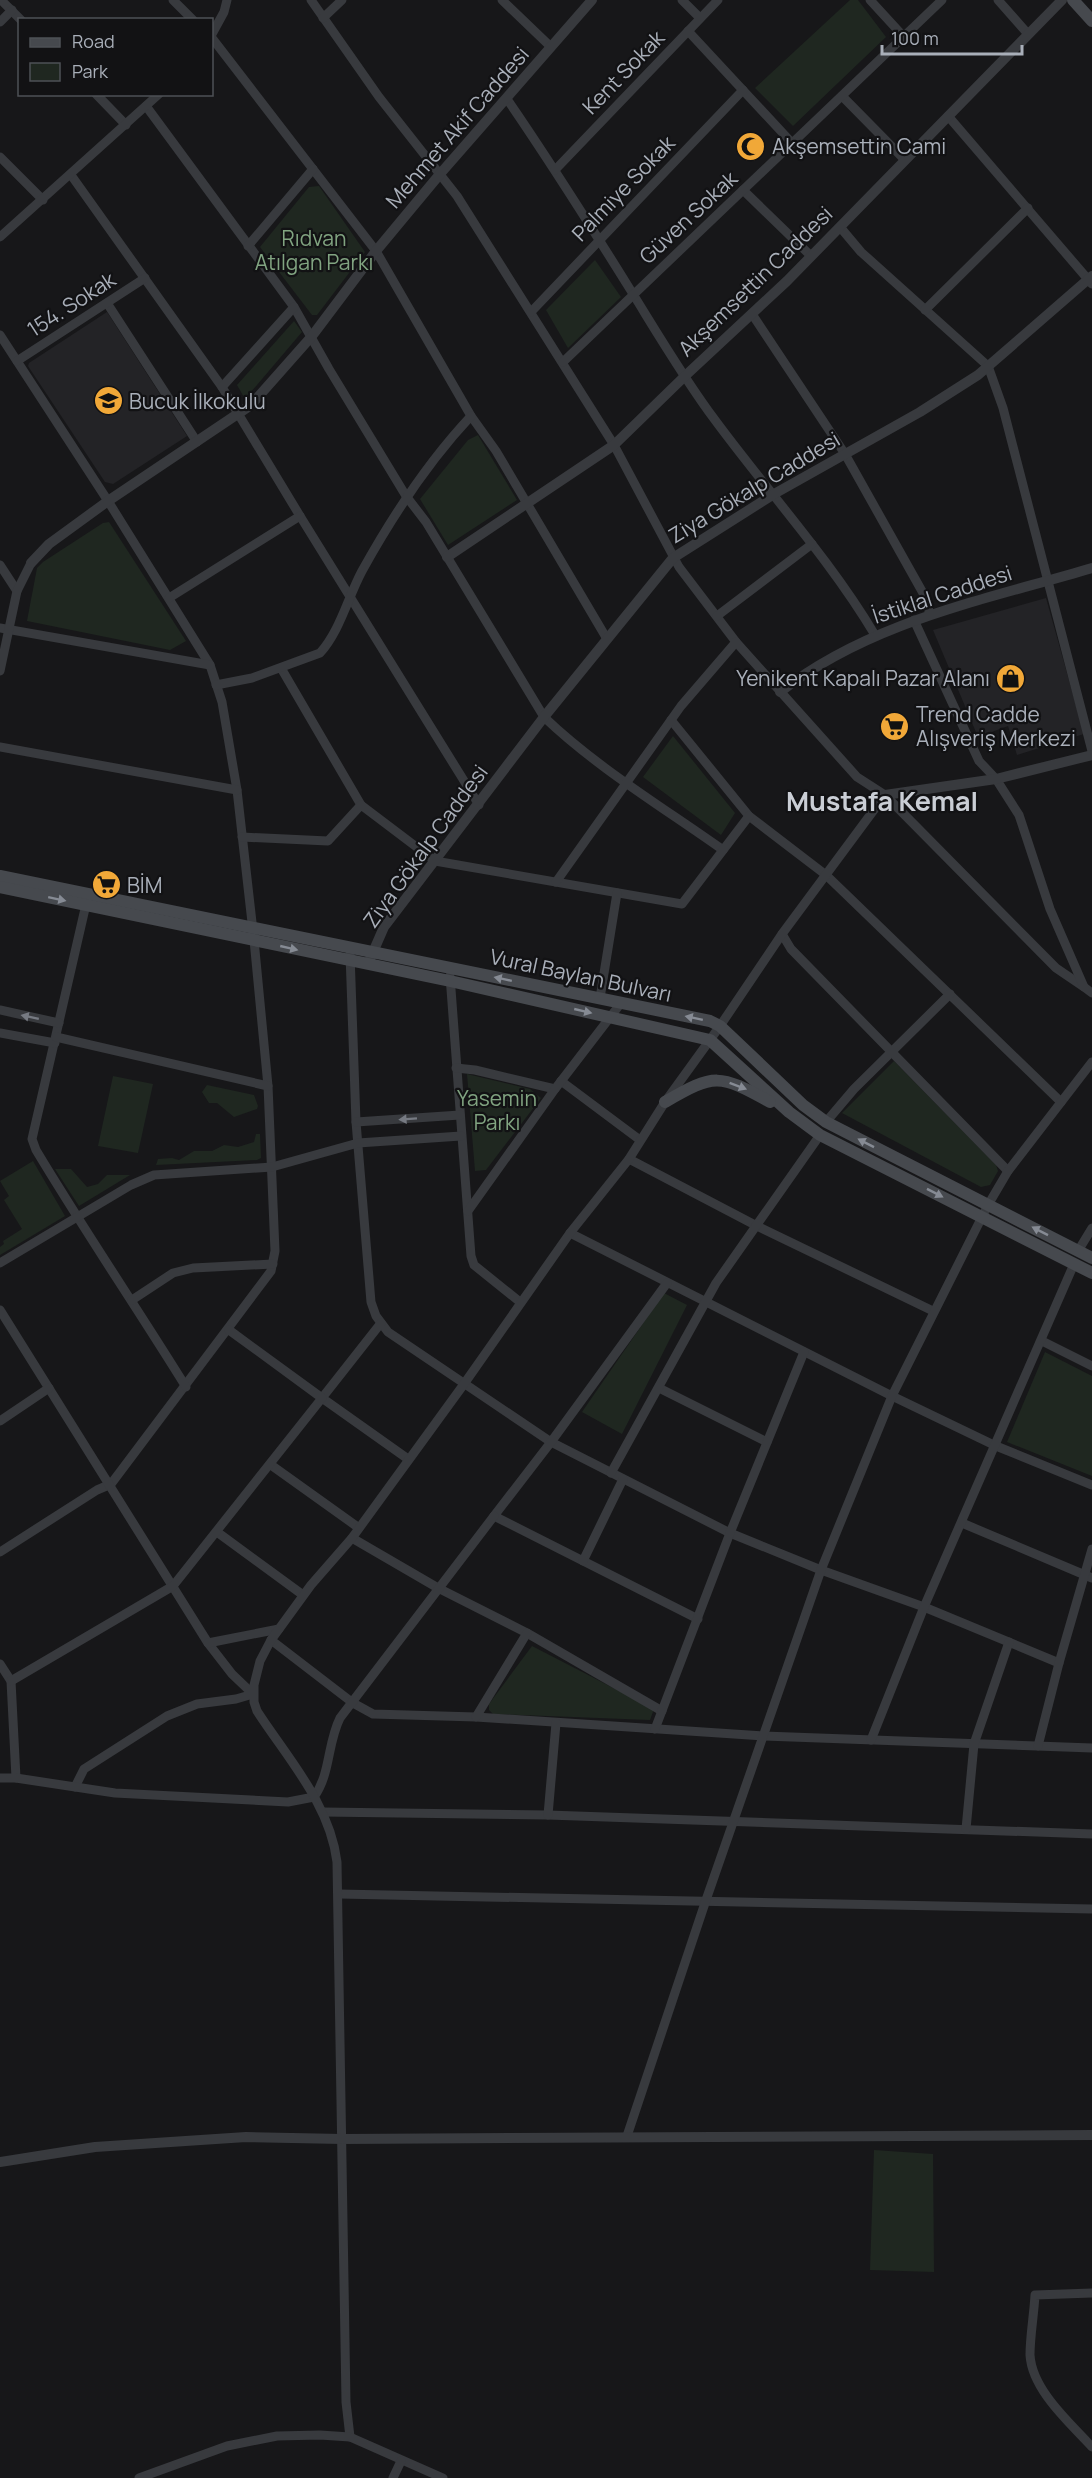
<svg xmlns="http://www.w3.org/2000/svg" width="1092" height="2478" font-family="Manrope,sans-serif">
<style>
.built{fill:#232326}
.green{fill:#1f2720}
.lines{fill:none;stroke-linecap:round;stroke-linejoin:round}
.minor{stroke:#383a3e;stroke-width:9}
.tertiary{stroke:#383a3e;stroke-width:10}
.secondary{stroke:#46494e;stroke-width:12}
.oneway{fill:#868b94}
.oneway2{fill:#767a82}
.labels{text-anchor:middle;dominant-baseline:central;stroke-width:4.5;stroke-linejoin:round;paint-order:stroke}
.street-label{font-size:21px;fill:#a9afb9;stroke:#121214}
.poi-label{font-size:21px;fill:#a9afb9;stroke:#121214;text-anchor:start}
.park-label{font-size:21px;fill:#81a481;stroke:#121214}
.district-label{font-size:27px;font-weight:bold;fill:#caced5;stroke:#121214}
</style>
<rect width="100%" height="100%" fill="#171719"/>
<g class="built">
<polygon points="107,312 187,436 113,484 105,482 28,366 29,363"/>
<polygon points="1046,598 1084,734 1017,755 1008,726 978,737 933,630"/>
</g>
<g class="green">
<polygon points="850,0 858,0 886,37 793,126 755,88"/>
<polygon points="319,186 365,252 317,315 312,315 260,247 309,187"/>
<polygon points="595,260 621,297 568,348 546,310"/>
<polygon points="294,321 302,332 245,399 237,385"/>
<polygon points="478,435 517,500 448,545 420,499 468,440"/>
<polygon points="109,522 186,641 170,650 27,621 37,568 43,562 103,523"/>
<polygon points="673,736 735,813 721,835 643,777"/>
<polygon points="894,1061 996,1165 998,1171 990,1185 981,1187 842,1113"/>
<polygon points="467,1074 530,1089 541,1098 486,1170 475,1171"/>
<polygon points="113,1076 153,1084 138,1153 98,1146"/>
<polygon points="207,1085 254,1095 258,1106 257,1109 234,1117 217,1103 209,1103 202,1092"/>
<polygon points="256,1134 260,1134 261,1158 257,1160 156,1165 158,1159 172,1158 179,1160 194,1151 212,1151 224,1145 238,1147 254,1142"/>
<polygon points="33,1161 65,1216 0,1255 0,1247 4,1244 3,1241 22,1229 4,1200 9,1196 0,1181"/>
<polygon points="55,1169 71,1169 87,1187 98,1184 107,1175 130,1175 79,1206"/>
<polygon points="664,1293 687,1305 622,1434 582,1412"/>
<polygon points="1045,1352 1092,1376 1092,1476 1007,1442"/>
<polygon points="532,1646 654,1709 650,1720 493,1714 489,1710 489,1704"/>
<polygon points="874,2150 933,2154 934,2272 870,2270"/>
</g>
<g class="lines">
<g class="minor">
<polyline points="1,0 21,20"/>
<polyline points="173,0 193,20"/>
<polyline points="311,0 379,97 457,196 614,445 679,567 736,642 857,777 885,795 1056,968 1084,987"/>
<polyline points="502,0 551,47"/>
<polyline points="682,0 700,18"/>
<polyline points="870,0 904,37"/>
<polyline points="998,0 1028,34"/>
<polyline points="323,18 342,0"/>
<polyline points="0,22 12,10"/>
<polyline points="688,31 792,143"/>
<polyline points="212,34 224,12 227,0"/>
<polyline points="212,38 376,251 471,416 496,451 607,639"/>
<polyline points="96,94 126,125"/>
<polyline points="842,96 905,160"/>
<path d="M507 99C551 163 592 228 633 294 659 336 685 380 715 420 768 492 829 558 875 635"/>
<path d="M146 106 294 307 329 369 406 496 426 522 544 717C596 767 664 808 723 850"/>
<polyline points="948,116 1092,284"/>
<polyline points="0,157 43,200"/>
<polyline points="555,170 718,0"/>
<polyline points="71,175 222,387 300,516 479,805"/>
<polyline points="743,190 811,256"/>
<polyline points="840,227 861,252 988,366 1003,408 1092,751"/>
<polyline points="0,237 159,94"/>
<polyline points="248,246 313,169"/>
<polyline points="107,303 197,442"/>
<polyline points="925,310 1028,208"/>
<polyline points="531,312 743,90"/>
<polyline points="752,314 845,454 923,593 930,614"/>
<polyline points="0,335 108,501 210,665 222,702 237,790 254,940 268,1086 275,1251 271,1271 111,1484 97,1490 0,1552"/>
<polyline points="17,361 145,278"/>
<polyline points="563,362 942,0"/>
<polyline points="222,387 294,307"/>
<polyline points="0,565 17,591"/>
<polyline points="169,598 300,516"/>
<polyline points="717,616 812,544"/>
<polyline points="914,620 979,761 996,779 1019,815 1050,909 1084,987 1092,993"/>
<polyline points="0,628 210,665"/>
<polyline points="281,668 361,805"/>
<polyline points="0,671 17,591 31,563"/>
<path d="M216 685 252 678 320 653C340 631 348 597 362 571 393 515 427 463 471 416"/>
<polyline points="671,720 749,816 826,875 1061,1102"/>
<polyline points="0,747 237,790"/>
<polyline points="242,837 328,841 361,805 435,861 682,904 749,816"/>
<polyline points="556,882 681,706 736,642"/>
<path d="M87 900 32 1139 36 1150C84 1230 137 1308 186 1387"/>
<polyline points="782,934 791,949 1008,1171"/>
<polyline points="350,954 356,1122 371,1302 376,1316 388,1332 551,1442 730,1533 821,1570 924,1607 1059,1663"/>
<polyline points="450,976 471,1256 474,1265 520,1302"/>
<polyline points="600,998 617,893"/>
<polyline points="0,1010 59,1023"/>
<polyline points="0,1033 55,1043"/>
<polyline points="56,1037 268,1086"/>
<polyline points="456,1068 475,1070 555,1089"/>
<polyline points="561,1081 640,1140"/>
<polyline points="356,1122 460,1115"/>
<polyline points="826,1122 854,1089 950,994"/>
<polyline points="629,1159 757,1226 933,1311"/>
<polyline points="468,1211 555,1089 621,1003"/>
<polyline points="570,1233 892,1396 996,1446 1092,1485"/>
<polyline points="1078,1251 1092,1228"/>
<polyline points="0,1263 131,1185 154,1175 272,1167 358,1143 461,1136"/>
<polyline points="667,1283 551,1442 494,1516 698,1619"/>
<polyline points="132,1300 173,1273 193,1268 273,1264"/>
<polyline points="0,1310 208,1643 232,1674 253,1694 236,1699 197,1704 167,1716 84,1769 75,1787"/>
<polyline points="381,1323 322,1398 408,1459"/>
<polyline points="1042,1341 1092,1366"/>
<polyline points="659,1388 767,1442"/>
<polyline points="0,1421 49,1388"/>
<polyline points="271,1465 359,1528"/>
<polyline points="611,1473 716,1283 820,1135"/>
<polyline points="962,1523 1092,1578"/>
<polyline points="217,1532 303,1595"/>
<polyline points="352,1538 438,1588 527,1633 662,1711"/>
<polyline points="583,1561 623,1479"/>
<polyline points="271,1640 353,1703 373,1714 476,1717 764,1736 1092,1748"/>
<polyline points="208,1643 279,1629"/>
<polyline points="0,1664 11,1681 16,1778"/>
<polyline points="11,1681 173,1586 322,1398 229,1330"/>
<polyline points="476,1717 527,1633"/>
<polyline points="655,1729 730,1533 804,1352"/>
<polyline points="871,1740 924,1607 1074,1264"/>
<polyline points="1038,1746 1059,1663 1092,1549"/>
<path d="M0 1778H16L115 1793 288 1802 314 1797C331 1773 327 1744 340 1718L494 1516"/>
<polyline points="323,1812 548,1815 1092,1834"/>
<polyline points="548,1815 556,1723"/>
<polyline points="966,1829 974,1744 1009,1642"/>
<polyline points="339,1894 1092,1909"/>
<polyline points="627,2136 706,1900 821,1570 892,1396 988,1205 1008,1171 1092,1062"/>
<path d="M1092 2293 1035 2295C1034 2314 1030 2336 1030 2355 1032 2390 1070 2423 1092 2447"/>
<path d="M350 2437 346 2402 337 1862C330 1804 288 1759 257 1711L254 1702V1685L260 1661 271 1640 311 1585 352 1538 464 1384 570 1233 629 1159 665 1102 720 1026 782 934 885 795"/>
<polyline points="139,2478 227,2446 277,2436 320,2435 350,2437 443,2478"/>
<polyline points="393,2478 401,2461"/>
</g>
<g class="tertiary">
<polyline points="447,557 614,445 685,376 787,281 1062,0"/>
<polyline points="31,563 49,544 108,501 251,405 312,336 376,251 440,174 592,0"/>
<path d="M780 692C871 621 985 600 1092 568"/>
<polyline points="885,795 996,779 1092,755"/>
<polyline points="370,959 384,927 544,717 673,558 774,494 920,412 978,375 1092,276"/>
<polyline points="0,2162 95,2147 246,2137 342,2139 1092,2135"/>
</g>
<g class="secondary">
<polyline points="1073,0 1092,21"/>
<polyline points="0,876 710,1021 720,1026 803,1105 826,1122 1092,1258"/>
<polyline points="0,887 450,981 710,1040 789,1112 820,1135 1092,1273"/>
<path d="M665 1102C715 1073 719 1074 770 1102"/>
</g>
</g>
<defs><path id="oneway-solid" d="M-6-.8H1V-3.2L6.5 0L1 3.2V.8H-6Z" transform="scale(1.5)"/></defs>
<g class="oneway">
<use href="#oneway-solid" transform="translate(57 899) rotate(12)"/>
<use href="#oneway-solid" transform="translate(289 948) rotate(13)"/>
<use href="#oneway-solid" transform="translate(503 979) rotate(-168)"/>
<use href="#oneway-solid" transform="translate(583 1011) rotate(13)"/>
<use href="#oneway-solid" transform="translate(694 1018) rotate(-168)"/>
<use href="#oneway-solid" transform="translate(738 1086) rotate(21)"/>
<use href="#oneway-solid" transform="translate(866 1143) rotate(-153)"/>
<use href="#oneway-solid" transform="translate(935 1193) rotate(27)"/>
<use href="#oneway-solid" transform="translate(1040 1231) rotate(-153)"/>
</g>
<g class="oneway2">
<use href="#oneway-solid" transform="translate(30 1017) rotate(-168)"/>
<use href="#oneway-solid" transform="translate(408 1119) rotate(176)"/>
</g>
<defs>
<symbol id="mosque-disc" viewBox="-11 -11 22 22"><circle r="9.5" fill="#f1a838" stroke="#121214"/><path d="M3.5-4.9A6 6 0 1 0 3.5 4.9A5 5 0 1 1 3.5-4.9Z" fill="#111"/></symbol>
<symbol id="school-disc" viewBox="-11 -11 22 22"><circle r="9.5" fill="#f1a838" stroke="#121214"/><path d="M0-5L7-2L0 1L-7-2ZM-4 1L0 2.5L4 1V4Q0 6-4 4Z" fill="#111"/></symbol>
<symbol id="shop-disc" viewBox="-11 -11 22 22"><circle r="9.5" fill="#f1a838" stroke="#121214"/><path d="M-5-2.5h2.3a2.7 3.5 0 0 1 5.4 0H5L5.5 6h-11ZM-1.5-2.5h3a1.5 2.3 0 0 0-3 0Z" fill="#111"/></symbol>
<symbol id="supermarket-disc" viewBox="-11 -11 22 22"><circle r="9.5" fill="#f1a838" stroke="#121214"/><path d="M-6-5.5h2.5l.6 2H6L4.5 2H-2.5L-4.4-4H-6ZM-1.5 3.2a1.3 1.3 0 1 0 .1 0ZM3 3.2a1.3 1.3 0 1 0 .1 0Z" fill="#111"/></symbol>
</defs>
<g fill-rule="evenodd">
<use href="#mosque-disc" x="734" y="130" width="33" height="33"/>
<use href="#school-disc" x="92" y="384" width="33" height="33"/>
<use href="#shop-disc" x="994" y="662" width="33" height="33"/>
<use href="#supermarket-disc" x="878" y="710" width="33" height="33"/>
<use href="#supermarket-disc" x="90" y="868" width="33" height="33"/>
</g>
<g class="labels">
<g class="street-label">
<text transform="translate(623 72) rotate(-46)">Kent Sokak</text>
<text transform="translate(457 127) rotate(-49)">Mehmet Akif Caddesi</text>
<text transform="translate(623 188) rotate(-46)">Palmiye Sokak</text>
<text transform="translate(688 217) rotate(-43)">Güven Sokak</text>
<text transform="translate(755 281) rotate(-44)">Akşemsettin Caddesi</text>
<text transform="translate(71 304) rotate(-33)">154. Sokak</text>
<text transform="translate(754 487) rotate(-31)">Ziya Gökalp Caddesi</text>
<text transform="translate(942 594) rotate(-18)">İstiklal Caddesi</text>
<text transform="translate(425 846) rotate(-54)">Ziya Gökalp Caddesi</text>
<text transform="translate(581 975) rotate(12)">Vural Baylan Bulvarı</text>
</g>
<g class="poi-label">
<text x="772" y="146">Akşemsettin Cami</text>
<text x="129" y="401">Bucuk İlkokulu</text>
<text x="990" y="678" text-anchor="end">Yenikent Kapalı Pazar Alanı</text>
<text x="916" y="714">Trend Cadde<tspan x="916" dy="24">Alışveriş Merkezi</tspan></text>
<text x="127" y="885">BİM</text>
</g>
<g class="park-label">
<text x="314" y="238">Rıdvan<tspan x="314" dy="24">Atılgan Parkı</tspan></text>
<text x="497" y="1098">Yasemin<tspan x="497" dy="24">Parkı</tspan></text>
</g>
<g class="district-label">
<text x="882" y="800">Mustafa Kemal</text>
</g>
</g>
<rect x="18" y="18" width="195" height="78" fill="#121214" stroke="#4e5156" stroke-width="1.5"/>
<rect x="30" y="38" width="30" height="9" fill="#46494e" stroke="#4e5156" stroke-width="1.5"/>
<text x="72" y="48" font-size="18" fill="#a9afb9">Road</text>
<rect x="30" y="63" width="30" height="18" fill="#1f2720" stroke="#4e5156" stroke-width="1.5"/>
<text x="72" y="78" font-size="18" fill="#a9afb9">Park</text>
<path d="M882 45v9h140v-9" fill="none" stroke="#a9afb9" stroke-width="3"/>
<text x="891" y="45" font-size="18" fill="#a9afb9" stroke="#121214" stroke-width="4.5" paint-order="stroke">100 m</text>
</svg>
